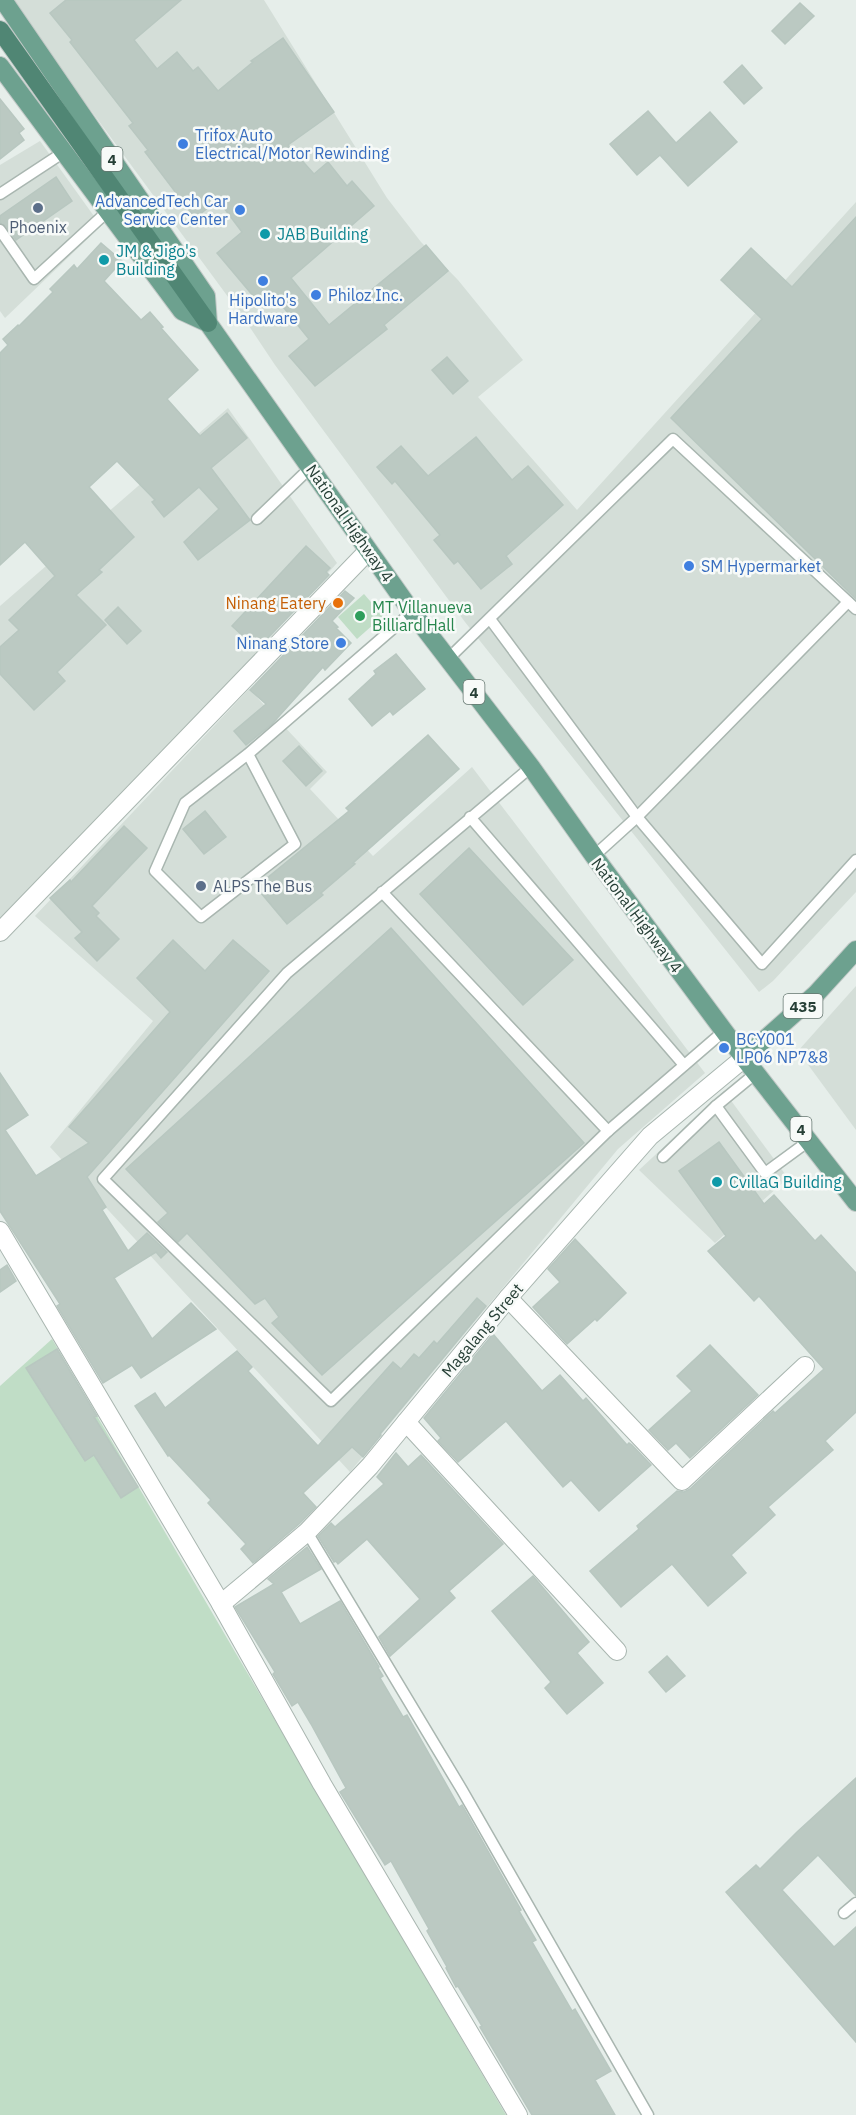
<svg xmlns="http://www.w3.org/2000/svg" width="856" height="2115" font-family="'IBM Plex Sans',sans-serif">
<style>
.built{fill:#d4ded8}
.green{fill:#c0ddc6}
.building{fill:#bbc9c2;stroke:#b8c7c0;stroke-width:1.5}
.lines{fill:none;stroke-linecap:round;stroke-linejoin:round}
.service-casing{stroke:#a9b6b0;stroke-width:13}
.minor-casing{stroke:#a9b6b0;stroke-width:20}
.primary-casing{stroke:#c2c9c7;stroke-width:20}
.trunk-casing{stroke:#c2c9c7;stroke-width:20}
.service{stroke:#fff;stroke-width:10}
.minor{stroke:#fff;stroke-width:18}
.primary{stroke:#6da18f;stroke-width:18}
.trunk{stroke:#508674;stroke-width:18}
.shop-dot{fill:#3f7fe0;stroke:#f7faf8;stroke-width:2}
.service-dot{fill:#5c6f8a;stroke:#f7faf8;stroke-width:2}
.culture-dot{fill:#0f9aa8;stroke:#f7faf8;stroke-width:2}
.food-dot{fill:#e8710a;stroke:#f7faf8;stroke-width:2}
.leisure-dot{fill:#2e9e5b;stroke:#f7faf8;stroke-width:2}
.labels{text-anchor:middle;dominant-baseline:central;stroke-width:5;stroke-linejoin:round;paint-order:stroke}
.shield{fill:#f7faf8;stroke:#657770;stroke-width:1.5}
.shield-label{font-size:15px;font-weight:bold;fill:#263f36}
.shop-label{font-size:16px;fill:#366cbe;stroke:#f7faf8;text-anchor:start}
.service-label{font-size:16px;fill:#4e5e75;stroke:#f7faf8}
.culture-label{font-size:16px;fill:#0d838f;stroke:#f7faf8;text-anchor:start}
.street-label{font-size:16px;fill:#263f36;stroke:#f7faf8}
.food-label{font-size:16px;fill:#c56008;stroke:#f7faf8;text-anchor:end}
.leisure-label{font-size:16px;fill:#27864d;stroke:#f7faf8;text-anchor:start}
</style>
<rect width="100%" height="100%" fill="#e6eeea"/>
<g class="built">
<polygon points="12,0 264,0 387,198 421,242 458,280 523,360 478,397 577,510 856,202 856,892 773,981 759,992 465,622 275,365 245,320 59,67"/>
<polygon points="40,141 101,226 5,318 0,311 0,165"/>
<polygon points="228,408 337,563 251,659 0,921 0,606"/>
<polygon points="249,689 327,772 310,789 373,856 472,767 705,1073 618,1149 350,1472 50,1147 153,1021 35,916"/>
<polygon points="856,986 856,1130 798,1051"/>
<polygon points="724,1091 788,1178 715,1243 639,1170"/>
</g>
<g class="green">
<polygon points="364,594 383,616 357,639 338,617"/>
<polygon points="52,1339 506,2115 0,2115 0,1386"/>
</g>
<g class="building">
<polygon points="66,0 181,0 134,40 157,69 177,52 193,71 198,67 218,91 253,62 251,61 283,38 334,112 288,145 314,174 328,162 347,186 352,181 374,206 291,278 329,325 426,245 448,271 384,325 387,329 315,386 289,356 309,339 272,293 260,304 217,253 242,232 218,200 195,218 145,152 148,150 129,126 133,123 70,42 72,40 50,13"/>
<polygon points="800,3 814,16 785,44 772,31"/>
<polygon points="742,65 762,88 744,104 724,82"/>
<polygon points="0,99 24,129 19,133 24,140 0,159"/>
<polygon points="648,111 676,143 710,112 737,142 688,186 660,155 637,175 610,144"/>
<polygon points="56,177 72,201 16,240 6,226 0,223 0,216"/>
<polygon points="856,217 856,599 671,418 762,319 721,280 751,248 792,287"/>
<polygon points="101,243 122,261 104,281 141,320 150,312 163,327 161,328 198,370 167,399 200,436 227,413 247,438 211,468 250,520 198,560 184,542 219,509 199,487 164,517 152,502 155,500 117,461 89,487 134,537 99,570 102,572 76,595 106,625 57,672 65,681 34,710 0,674 0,647 19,630 9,620 55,576 25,542 0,565 0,353 8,345 3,339 18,325 19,326 53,292 50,289 74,265 77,269"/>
<polygon points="447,357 468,381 453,394 432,370"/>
<polygon points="476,437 512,480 528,466 563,505 506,556 512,564 481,589 458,561 454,564 434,540 440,535 395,481 392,484 377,467 401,446 428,476"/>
<polygon points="306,546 330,568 326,572 329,575 257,649 232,626"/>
<polygon points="345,591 354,598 332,621 338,627 336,628 351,643 325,670 323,667 272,724 246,745 234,731 266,704 250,690"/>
<polygon points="118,607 141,631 127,644 105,620"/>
<polygon points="396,654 425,689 393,715 390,711 372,726 349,699 376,674 374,671"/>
<polygon points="428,735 459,769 353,863 355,864 321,893 323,895 287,924 256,887 349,811 346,808"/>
<polygon points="299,746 322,771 306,786 283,761"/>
<polygon points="205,811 226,837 204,854 183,829"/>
<polygon points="124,826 147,848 92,906 99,913 96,916 119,939 97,961 75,938 82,932 50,898 70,880 71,882"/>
<polygon points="469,848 573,960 523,1005 420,894"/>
<polygon points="391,928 584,1143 322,1375 272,1323 279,1317 265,1298 255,1304 187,1233 178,1242 158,1222 168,1213 126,1169"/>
<polygon points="173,940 205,971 233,940 269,971 87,1177 106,1207 102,1210 128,1251 147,1233 167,1252 161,1258 156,1252 114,1278 152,1339 191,1303 216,1329 141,1378 132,1365 103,1383 57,1306 60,1304 0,1211 0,1073 28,1115 5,1130 36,1176 89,1143 69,1127 170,1012 137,978"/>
<polygon points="719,1142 764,1204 774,1195 815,1241 821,1235 856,1273 856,1412 825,1441 833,1450 768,1507 775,1515 731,1555 746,1573 708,1606 672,1564 621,1607 590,1571 639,1529 637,1526 677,1491 684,1492 690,1489 773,1411 775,1413 824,1369 759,1296 754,1301 708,1251 726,1236 679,1171"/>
<polygon points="575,1239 626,1293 597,1321 595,1319 567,1344 533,1307 560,1282 548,1269"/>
<polygon points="7,1265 16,1281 0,1292 0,1270"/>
<polygon points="477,1298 486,1306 380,1434 381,1435 363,1457 352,1447 303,1493 316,1507 299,1524 253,1563 241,1549 246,1544 208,1503 211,1500 169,1455 168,1456 135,1406 155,1393 165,1408 237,1351 252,1367 248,1371 318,1446 393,1362 401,1369 414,1354 419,1358 434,1341 437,1344"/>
<polygon points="493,1334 542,1391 560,1375 583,1401 586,1398 627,1445 629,1443 632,1445 651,1465 599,1511 571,1480 563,1487 506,1421 458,1462 438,1441 441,1438 424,1418"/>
<polygon points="710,1345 758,1395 690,1458 676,1443 668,1450 649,1430 692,1391 677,1376"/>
<polygon points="57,1349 97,1416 94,1417 138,1487 121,1498 94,1455 85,1461 26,1368"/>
<polygon points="396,1453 408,1467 421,1455 503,1544 449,1591 455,1598 390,1656 379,1637 420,1599 367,1539 338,1564 336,1561 334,1562 318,1536 331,1523 335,1527 384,1484 377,1477"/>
<polygon points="307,1547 321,1569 281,1592 300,1624 340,1601 379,1667 378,1668 383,1676 380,1678 403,1717 407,1715 459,1807 462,1805 502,1876 521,1910 519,1911 536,1940 532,1942 572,2011 575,2009 611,2071 595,2080 615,2115 532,2115 480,2027 482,2026 458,1986 456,1987 446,1968 447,1967 427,1931 429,1929 391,1861 385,1865 340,1792 346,1788 311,1724 298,1702 292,1706 273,1674 275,1672 235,1607 274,1584 268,1579"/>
<polygon points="533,1576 589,1642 577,1653 603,1683 567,1714 545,1688 551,1682 492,1611"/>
<polygon points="667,1656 685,1676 666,1692 649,1672"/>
<polygon points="856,1778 856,1896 818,1855 782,1890 834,1947 856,1927 856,2042 726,1892 756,1865 760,1869 797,1832"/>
</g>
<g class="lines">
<defs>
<g id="service">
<polyline points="0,194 64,152"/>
<polyline points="0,230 34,279 108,211"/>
<polyline points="257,519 311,467"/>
<polyline points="490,619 637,817 762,964 856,860"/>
<polyline points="449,658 673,439 856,609"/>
<polyline points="248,754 295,844 201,917 155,871 185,803 248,754 412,612"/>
<polyline points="531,767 287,973 103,1179 331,1401 608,1131 724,1031"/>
<polyline points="470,817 684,1065"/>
<polyline points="594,856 637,817 848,602"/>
<polyline points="382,892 608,1131"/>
<polyline points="716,1106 765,1173 810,1140"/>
<polyline points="663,1157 716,1106 756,1073"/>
<polyline points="307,1532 462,1790 648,2115"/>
<polyline points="844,1913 856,1903"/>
</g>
<g id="minor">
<polyline points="0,932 368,551"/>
<polyline points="0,1231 221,1604 322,1784 518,2115"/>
<polyline points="508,1298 682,1481 805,1366"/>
<polyline points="406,1422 617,1651"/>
<polyline points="221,1604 307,1532 370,1466 508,1298 650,1136 744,1058"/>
</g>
<g id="primary">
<polyline points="3,0 206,296 208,323 412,612 531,767 594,856 744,1058 856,1202"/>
<polyline points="0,66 182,311 208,323"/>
<polyline points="744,1058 816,994 856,950"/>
</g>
<polyline id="trunk" points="0,30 208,323"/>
</defs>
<use href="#service" class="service-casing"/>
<use href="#minor" class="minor-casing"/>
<use href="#primary" class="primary-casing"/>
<use href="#trunk" class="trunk-casing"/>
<use href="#service" class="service"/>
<use href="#minor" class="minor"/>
<use href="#primary" class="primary"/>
<use href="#trunk" class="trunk"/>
</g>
<g class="shop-dot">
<circle cx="183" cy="144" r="6"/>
<circle cx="240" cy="210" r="6"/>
<circle cx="263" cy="281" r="6"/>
<circle cx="316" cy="295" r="6"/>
<circle cx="689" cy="566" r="6"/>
<circle cx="341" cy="643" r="6"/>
<circle cx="724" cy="1048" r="6"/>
</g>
<g class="service-dot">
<circle cx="38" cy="208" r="6"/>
<circle cx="201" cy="886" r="6"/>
</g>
<g class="culture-dot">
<circle cx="265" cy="234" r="6"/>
<circle cx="104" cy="260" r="6"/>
<circle cx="717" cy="1182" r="6"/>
</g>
<circle class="food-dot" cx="338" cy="603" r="6"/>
<circle class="leisure-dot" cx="360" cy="616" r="6"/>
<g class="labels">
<g class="shield">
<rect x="101.5" y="147" width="21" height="24" rx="4.5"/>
<rect x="463.5" y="680" width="21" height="24" rx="4.5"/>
<rect x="783.5" y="994" width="39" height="24" rx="4.5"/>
<rect x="790.5" y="1117" width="21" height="24" rx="4.5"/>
</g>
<g class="shield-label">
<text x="112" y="159">4</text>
<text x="474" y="692">4</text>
<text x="803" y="1006">435</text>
<text x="801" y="1129">4</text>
</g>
<g class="shop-label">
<text x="195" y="135">Trifox Auto<tspan x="195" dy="18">Electrical/Motor Rewinding</tspan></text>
<text x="228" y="201" text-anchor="end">AdvancedTech Car<tspan x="228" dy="18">Service Center</tspan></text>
<text x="328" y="295">Philoz Inc.</text>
<text x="263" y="300" text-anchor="middle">Hipolito's<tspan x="263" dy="18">Hardware</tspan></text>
<text x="701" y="566">SM Hypermarket</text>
<text x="329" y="643" text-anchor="end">Ninang Store</text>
<text x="736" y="1039">BCY001<tspan x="736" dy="18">LP06 NP7&amp;8</tspan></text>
</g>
<g class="service-label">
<text x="38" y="227">Phoenix</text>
<text x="213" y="886" text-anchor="start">ALPS The Bus</text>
</g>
<g class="culture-label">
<text x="277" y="234">JAB Building</text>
<text x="116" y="251">JM &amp; Jigo's<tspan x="116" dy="18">Building</tspan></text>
<text x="729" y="1182">CvillaG Building</text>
</g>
<g class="street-label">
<text transform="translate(350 523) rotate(55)">National Highway 4</text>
<text transform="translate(637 915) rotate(53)">National Highway 4</text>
<text transform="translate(482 1330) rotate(-50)">Magalang Street</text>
</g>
<g class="food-label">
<text x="326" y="603">Ninang Eatery</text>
</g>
<g class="leisure-label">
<text x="372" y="607">MT Villanueva<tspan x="372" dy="18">Billiard Hall</tspan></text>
</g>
</g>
</svg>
